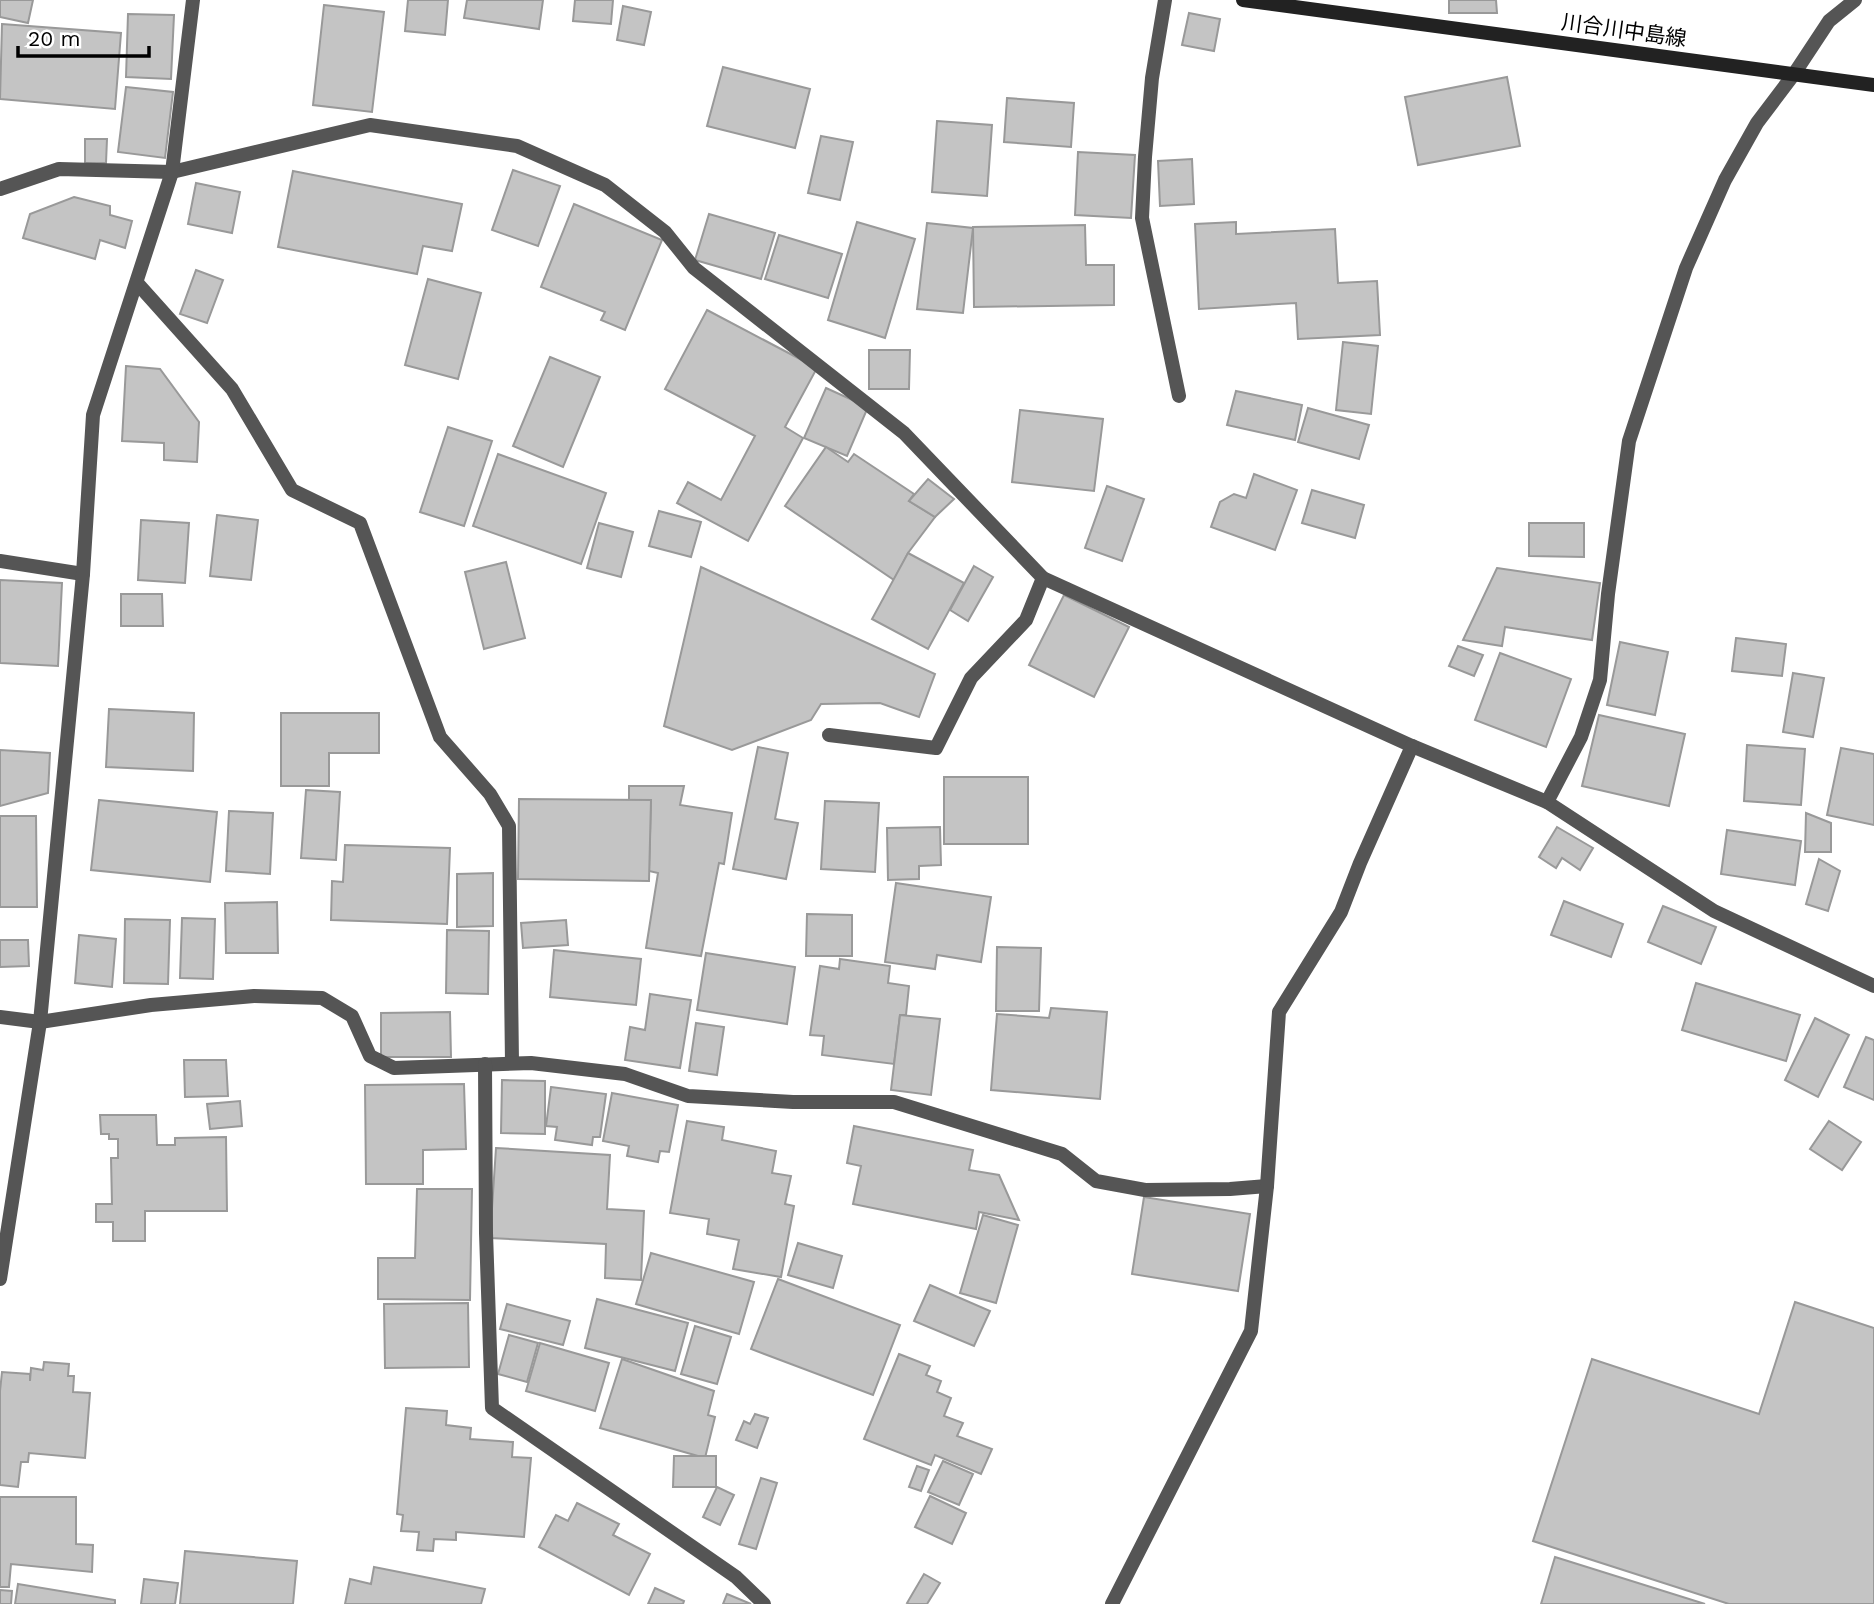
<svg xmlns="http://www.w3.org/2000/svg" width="1874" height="1604" font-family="'Work Sans','Noto Sans JP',sans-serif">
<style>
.building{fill:#c4c4c4;stroke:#999;stroke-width:2}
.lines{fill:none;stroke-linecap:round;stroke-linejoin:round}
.minor{stroke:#555;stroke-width:14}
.secondary{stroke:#222;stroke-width:14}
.labels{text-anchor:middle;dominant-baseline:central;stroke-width:6;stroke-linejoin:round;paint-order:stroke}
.street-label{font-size:21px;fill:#000;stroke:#fff}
</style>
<rect width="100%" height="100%" fill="#fff"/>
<g class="building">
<polygon points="0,0 33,0 28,23 0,17"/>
<polygon points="408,0 448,0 445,35 405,31"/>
<polygon points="467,0 543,0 539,29 464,18"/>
<polygon points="575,0 613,0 611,24 573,21"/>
<polygon points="1449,0 1496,0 1497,13 1449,13"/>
<polygon points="324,5 384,12 372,112 313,105"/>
<polygon points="623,6 651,12 644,45 617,40"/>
<polygon points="1189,13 1220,19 1214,51 1182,45"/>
<polygon points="128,14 174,15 171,79 126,77"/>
<polygon points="2,24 121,33 115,109 0,99"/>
<polygon points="723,67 810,89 795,148 707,126"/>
<polygon points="1507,77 1520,146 1418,165 1405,97"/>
<polygon points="126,87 173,92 165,158 118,152"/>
<polygon points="1007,98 1074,103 1071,147 1004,142"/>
<polygon points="937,121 992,125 987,196 932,192"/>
<polygon points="821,136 853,142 840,200 808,193"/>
<polygon points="85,139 107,139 106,163 85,163"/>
<polygon points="1078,152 1135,155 1131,218 1075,215"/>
<polygon points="1192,159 1194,204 1160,206 1158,161"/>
<polygon points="513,170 560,186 538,246 492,230"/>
<polygon points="293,171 462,204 452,251 423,246 417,274 278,247"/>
<polygon points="196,183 240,192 232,233 188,224"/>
<polygon points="74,197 110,206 110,215 132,221 125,248 100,240 95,259 23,238 30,214"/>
<polygon points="574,204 662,240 625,330 601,320 605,312 541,287"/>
<polygon points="709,214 775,233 761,279 695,260"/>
<polygon points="857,222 915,239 885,338 828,320"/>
<polygon points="1236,222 1236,234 1335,229 1338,283 1377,281 1380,335 1298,339 1296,303 1199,309 1195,224"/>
<polygon points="927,223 973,228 963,313 917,309"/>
<polygon points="1085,225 1086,265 1114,265 1114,305 974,307 973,227"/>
<polygon points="779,235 842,254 828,298 765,279"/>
<polygon points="196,270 223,280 207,323 180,314"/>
<polygon points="428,279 481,293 458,379 405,365"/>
<polygon points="707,310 817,368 785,427 803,438 748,541 677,503 688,482 721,500 755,436 665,389"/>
<polygon points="1343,342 1378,346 1371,414 1336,410"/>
<polygon points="869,350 910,350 909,389 869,389"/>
<polygon points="550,357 600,377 563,467 513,446"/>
<polygon points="126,366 160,369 199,422 197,462 164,460 164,443 122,441"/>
<polygon points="826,388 868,407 847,456 804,438"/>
<polygon points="1236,391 1302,405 1295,440 1227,425"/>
<polygon points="1308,408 1369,425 1359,459 1298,442"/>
<polygon points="1020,410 1103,419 1094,491 1012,482"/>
<polygon points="448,427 492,441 464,526 420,512"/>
<polygon points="826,447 848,462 854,454 914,494 909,501 935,517 908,553 894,580 785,506"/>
<polygon points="498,454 606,493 581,564 473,526"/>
<polygon points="1254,474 1297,490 1275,550 1211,527 1220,502 1234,494 1246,498"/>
<polygon points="928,479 954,499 935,517 909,501"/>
<polygon points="1107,486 1144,499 1122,561 1085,548"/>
<polygon points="1312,490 1364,505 1355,538 1302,523"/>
<polygon points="659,511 701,522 691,557 649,546"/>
<polygon points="217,515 258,520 251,580 210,576"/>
<polygon points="141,520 189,523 185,583 138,580"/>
<polygon points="599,523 633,532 621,577 587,568"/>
<polygon points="1529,523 1584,523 1584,557 1529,556"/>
<polygon points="908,553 964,583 928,649 872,619"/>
<polygon points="506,562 525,638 484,649 465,572"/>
<polygon points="974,566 993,577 968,621 950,610"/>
<polygon points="701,567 935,674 919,717 880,703 821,704 811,720 732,750 664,726"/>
<polygon points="1497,568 1600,583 1592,640 1505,627 1502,646 1463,640"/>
<polygon points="0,580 62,583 58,666 0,663"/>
<polygon points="121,594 162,594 163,626 121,626"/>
<polygon points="1064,595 1129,627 1094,697 1029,665"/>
<polygon points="1736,638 1786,644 1782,676 1732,671"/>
<polygon points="1620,642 1668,652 1655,715 1607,705"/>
<polygon points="1458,646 1483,655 1474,676 1449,666"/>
<polygon points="1500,653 1571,679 1546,747 1475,720"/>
<polygon points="1793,673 1824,678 1813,737 1783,732"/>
<polygon points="109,709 194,713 193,771 106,767"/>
<polygon points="281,713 379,713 379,753 329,753 329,786 281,786"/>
<polygon points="1599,715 1685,734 1669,806 1582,786"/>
<polygon points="1747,745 1805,749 1801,805 1744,801"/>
<polygon points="758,747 788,753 775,819 798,823 786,879 733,869"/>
<polygon points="1841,748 1874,754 1874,825 1827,815"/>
<polygon points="0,750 50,753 48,793 0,806"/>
<rect x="944" y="777" width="84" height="67"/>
<polygon points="629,786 684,786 680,805 732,813 724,864 719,863 701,956 646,948 658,873 649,871 651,800 629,800"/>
<polygon points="306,790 340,792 336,860 301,858"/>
<polygon points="519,799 651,800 649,881 518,879"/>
<polygon points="99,800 217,812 210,882 91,870"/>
<polygon points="825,801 879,803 875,872 821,869"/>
<polygon points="229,811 273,813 270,874 226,871"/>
<polygon points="1806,813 1831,823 1831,852 1805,852"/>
<polygon points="0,816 36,816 37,907 0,907"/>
<polygon points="940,827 941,865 919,866 919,879 888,880 887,828"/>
<polygon points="1557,827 1593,848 1580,870 1562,858 1556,868 1539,857"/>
<polygon points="1727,830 1801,841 1795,885 1721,874"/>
<polygon points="345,845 450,848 447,924 331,920 332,881 343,882"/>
<polygon points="1819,859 1840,871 1828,911 1806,904"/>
<polygon points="493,873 493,926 457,927 457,874"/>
<polygon points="896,883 991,897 981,962 937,955 935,969 885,962"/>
<polygon points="1564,901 1623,924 1611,957 1551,935"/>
<polygon points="277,902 278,953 226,953 225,903"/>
<polygon points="1663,906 1716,927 1701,964 1648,942"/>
<polygon points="807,914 852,915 852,956 806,956"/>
<polygon points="182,918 215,919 213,979 180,978"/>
<polygon points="125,919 170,920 168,984 124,983"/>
<polygon points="566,920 568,945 523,948 521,923"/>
<polygon points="447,930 489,931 488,994 446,993"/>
<polygon points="79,935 116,939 112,987 75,983"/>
<polygon points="0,940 28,940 29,966 0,967"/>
<polygon points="997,947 1041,948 1039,1011 996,1011"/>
<polygon points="554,950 641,959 636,1005 550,997"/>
<polygon points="706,953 795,967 787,1024 697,1010"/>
<polygon points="840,959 890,966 888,983 909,986 906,1015 900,1015 894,1064 822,1055 824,1036 810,1035 820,966 839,969"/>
<polygon points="1696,983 1800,1015 1786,1061 1682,1030"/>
<polygon points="650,994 691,1000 680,1068 625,1060 630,1027 645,1030"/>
<polygon points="1051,1008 1107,1012 1100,1099 991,1090 997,1014 1049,1018"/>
<polygon points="450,1012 451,1057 381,1057 381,1013"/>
<polygon points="900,1015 940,1019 931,1095 891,1090"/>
<polygon points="1815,1018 1849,1035 1818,1097 1785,1080"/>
<polygon points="696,1023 724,1027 717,1075 689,1071"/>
<polygon points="1866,1037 1874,1040 1874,1100 1844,1087"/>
<polygon points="184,1060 226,1060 228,1096 185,1097"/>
<polygon points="502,1080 545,1081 545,1134 501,1133"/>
<polygon points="464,1084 466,1149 423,1150 423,1184 366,1184 365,1085"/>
<polygon points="551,1087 606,1094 600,1137 593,1137 592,1145 555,1140 557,1127 546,1126"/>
<polygon points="612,1093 678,1105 669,1152 660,1151 658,1162 627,1156 629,1146 603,1141"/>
<polygon points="240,1101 242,1126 210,1129 207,1104"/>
<polygon points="100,1115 156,1115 157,1145 175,1145 175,1138 226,1137 227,1211 145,1211 145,1241 113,1241 113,1222 96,1222 96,1204 112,1204 111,1158 118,1158 118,1139 109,1139 109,1134 101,1134"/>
<polygon points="687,1121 724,1127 722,1140 776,1151 772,1173 791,1176 785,1204 794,1206 781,1277 733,1269 739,1240 707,1234 709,1219 670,1213"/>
<polygon points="1829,1121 1861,1142 1842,1170 1810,1149"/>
<polygon points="854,1126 973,1150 969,1170 999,1175 1019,1220 979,1212 976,1229 853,1204 861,1166 847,1163"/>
<polygon points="496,1148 610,1155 607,1209 644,1211 641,1280 605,1278 606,1244 490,1238"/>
<polygon points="417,1189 472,1189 470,1300 378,1299 378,1258 415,1258"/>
<polygon points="1144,1197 1250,1214 1238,1291 1132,1274"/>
<polygon points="983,1215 1018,1225 996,1303 960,1293"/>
<polygon points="798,1243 842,1256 833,1288 788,1275"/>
<polygon points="651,1253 754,1282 739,1334 636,1304"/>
<polygon points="778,1279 900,1325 873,1395 751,1349"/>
<polygon points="930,1285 990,1311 974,1346 914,1321"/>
<polygon points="597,1299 688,1323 675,1371 585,1348"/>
<polygon points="1795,1302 1874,1328 1874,1604 1729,1604 1533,1541 1592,1359 1759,1414"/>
<polygon points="468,1303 469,1367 385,1368 384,1304"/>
<polygon points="507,1304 570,1321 563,1345 500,1329"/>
<polygon points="695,1326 731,1337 717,1384 681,1374"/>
<polygon points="509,1335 538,1343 527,1382 498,1374"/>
<polygon points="540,1343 609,1363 595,1411 526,1391"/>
<polygon points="899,1354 930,1366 926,1375 941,1381 937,1392 951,1398 944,1416 963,1423 957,1436 992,1449 981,1474 935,1455 931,1465 864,1439"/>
<polygon points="622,1359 714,1391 708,1415 715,1417 705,1458 600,1428"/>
<polygon points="44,1362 69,1364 68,1376 74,1376 73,1392 90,1393 85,1458 29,1453 28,1462 21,1462 18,1487 0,1485 0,1391 2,1372 30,1374 30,1381 31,1368 43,1370"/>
<polygon points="406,1408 447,1411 446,1425 471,1428 470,1439 513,1442 512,1457 531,1458 524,1537 456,1532 456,1540 434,1539 433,1551 417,1550 419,1532 401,1531 403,1515 397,1514"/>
<polygon points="755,1414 768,1418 757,1448 736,1440 744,1421 750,1424"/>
<polygon points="674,1456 716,1456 716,1487 673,1487"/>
<polygon points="943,1461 973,1474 959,1505 928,1492"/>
<polygon points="917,1466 929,1470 921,1491 909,1487"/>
<polygon points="761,1478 777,1483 756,1549 739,1544"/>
<polygon points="717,1487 734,1495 720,1525 703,1517"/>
<polygon points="930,1496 966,1513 952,1544 915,1527"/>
<polygon points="0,1497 76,1497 76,1544 93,1545 92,1572 11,1564 9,1587 0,1587"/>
<polygon points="577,1503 619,1524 613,1535 650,1554 629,1595 539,1547 556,1515 568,1521"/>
<polygon points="185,1551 297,1561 293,1604 180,1604"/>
<polygon points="1555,1557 1705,1604 1541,1604"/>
<polygon points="374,1567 485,1589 481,1604 345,1604 350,1579 371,1584"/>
<polygon points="924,1574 940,1583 927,1604 909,1604 907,1603"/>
<polygon points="144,1579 178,1583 175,1604 141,1604"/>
<polygon points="18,1584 115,1600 115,1604 15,1604"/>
<polygon points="655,1588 684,1601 683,1604 648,1604"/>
<polygon points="0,1590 12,1591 11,1604 0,1604"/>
<polygon points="727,1594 751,1604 723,1604"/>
</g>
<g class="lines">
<g class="minor">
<polyline points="1165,0 1152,78 1145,157 1142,218 1179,396"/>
<polyline points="0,189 59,169 172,172 370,125 517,146 605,185 665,232 694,268 904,433 1043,578 1412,746 1547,802 1714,911 1874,986"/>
<polyline points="137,283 232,389 292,490 360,523 440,737 490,794 509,826 512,1063"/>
<polyline points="0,561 83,574"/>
<polyline points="829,735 936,748 971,678 1026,620 1043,578"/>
<polyline points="1547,802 1581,737 1600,680 1608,594 1629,441 1686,268 1725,180 1757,123 1794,74 1829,21 1855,0"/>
<polyline points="0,1017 40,1022 151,1005 254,996 322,998 352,1016 370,1056 394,1068 531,1063 625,1074 688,1096 793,1102 894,1102 1062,1154 1096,1181 1145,1190 1230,1189 1267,1186"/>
<polyline points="485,1064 486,1233 492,1408 736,1577 764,1604"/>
<polyline points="0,1279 40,1022 83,574 93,415 172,172 193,0"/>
<polyline points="1112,1604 1251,1331 1267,1186 1279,1012 1341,912 1360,863 1412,746"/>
</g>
<polyline class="secondary" points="1243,0 1874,85"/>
</g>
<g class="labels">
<g class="street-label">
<text transform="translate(1624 30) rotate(8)">川合川中島線</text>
</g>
</g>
<path d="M18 46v10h131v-10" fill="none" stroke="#000000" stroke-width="3.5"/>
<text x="28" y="46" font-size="21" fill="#000000" stroke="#ffffff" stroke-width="5" paint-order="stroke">20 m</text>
</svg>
